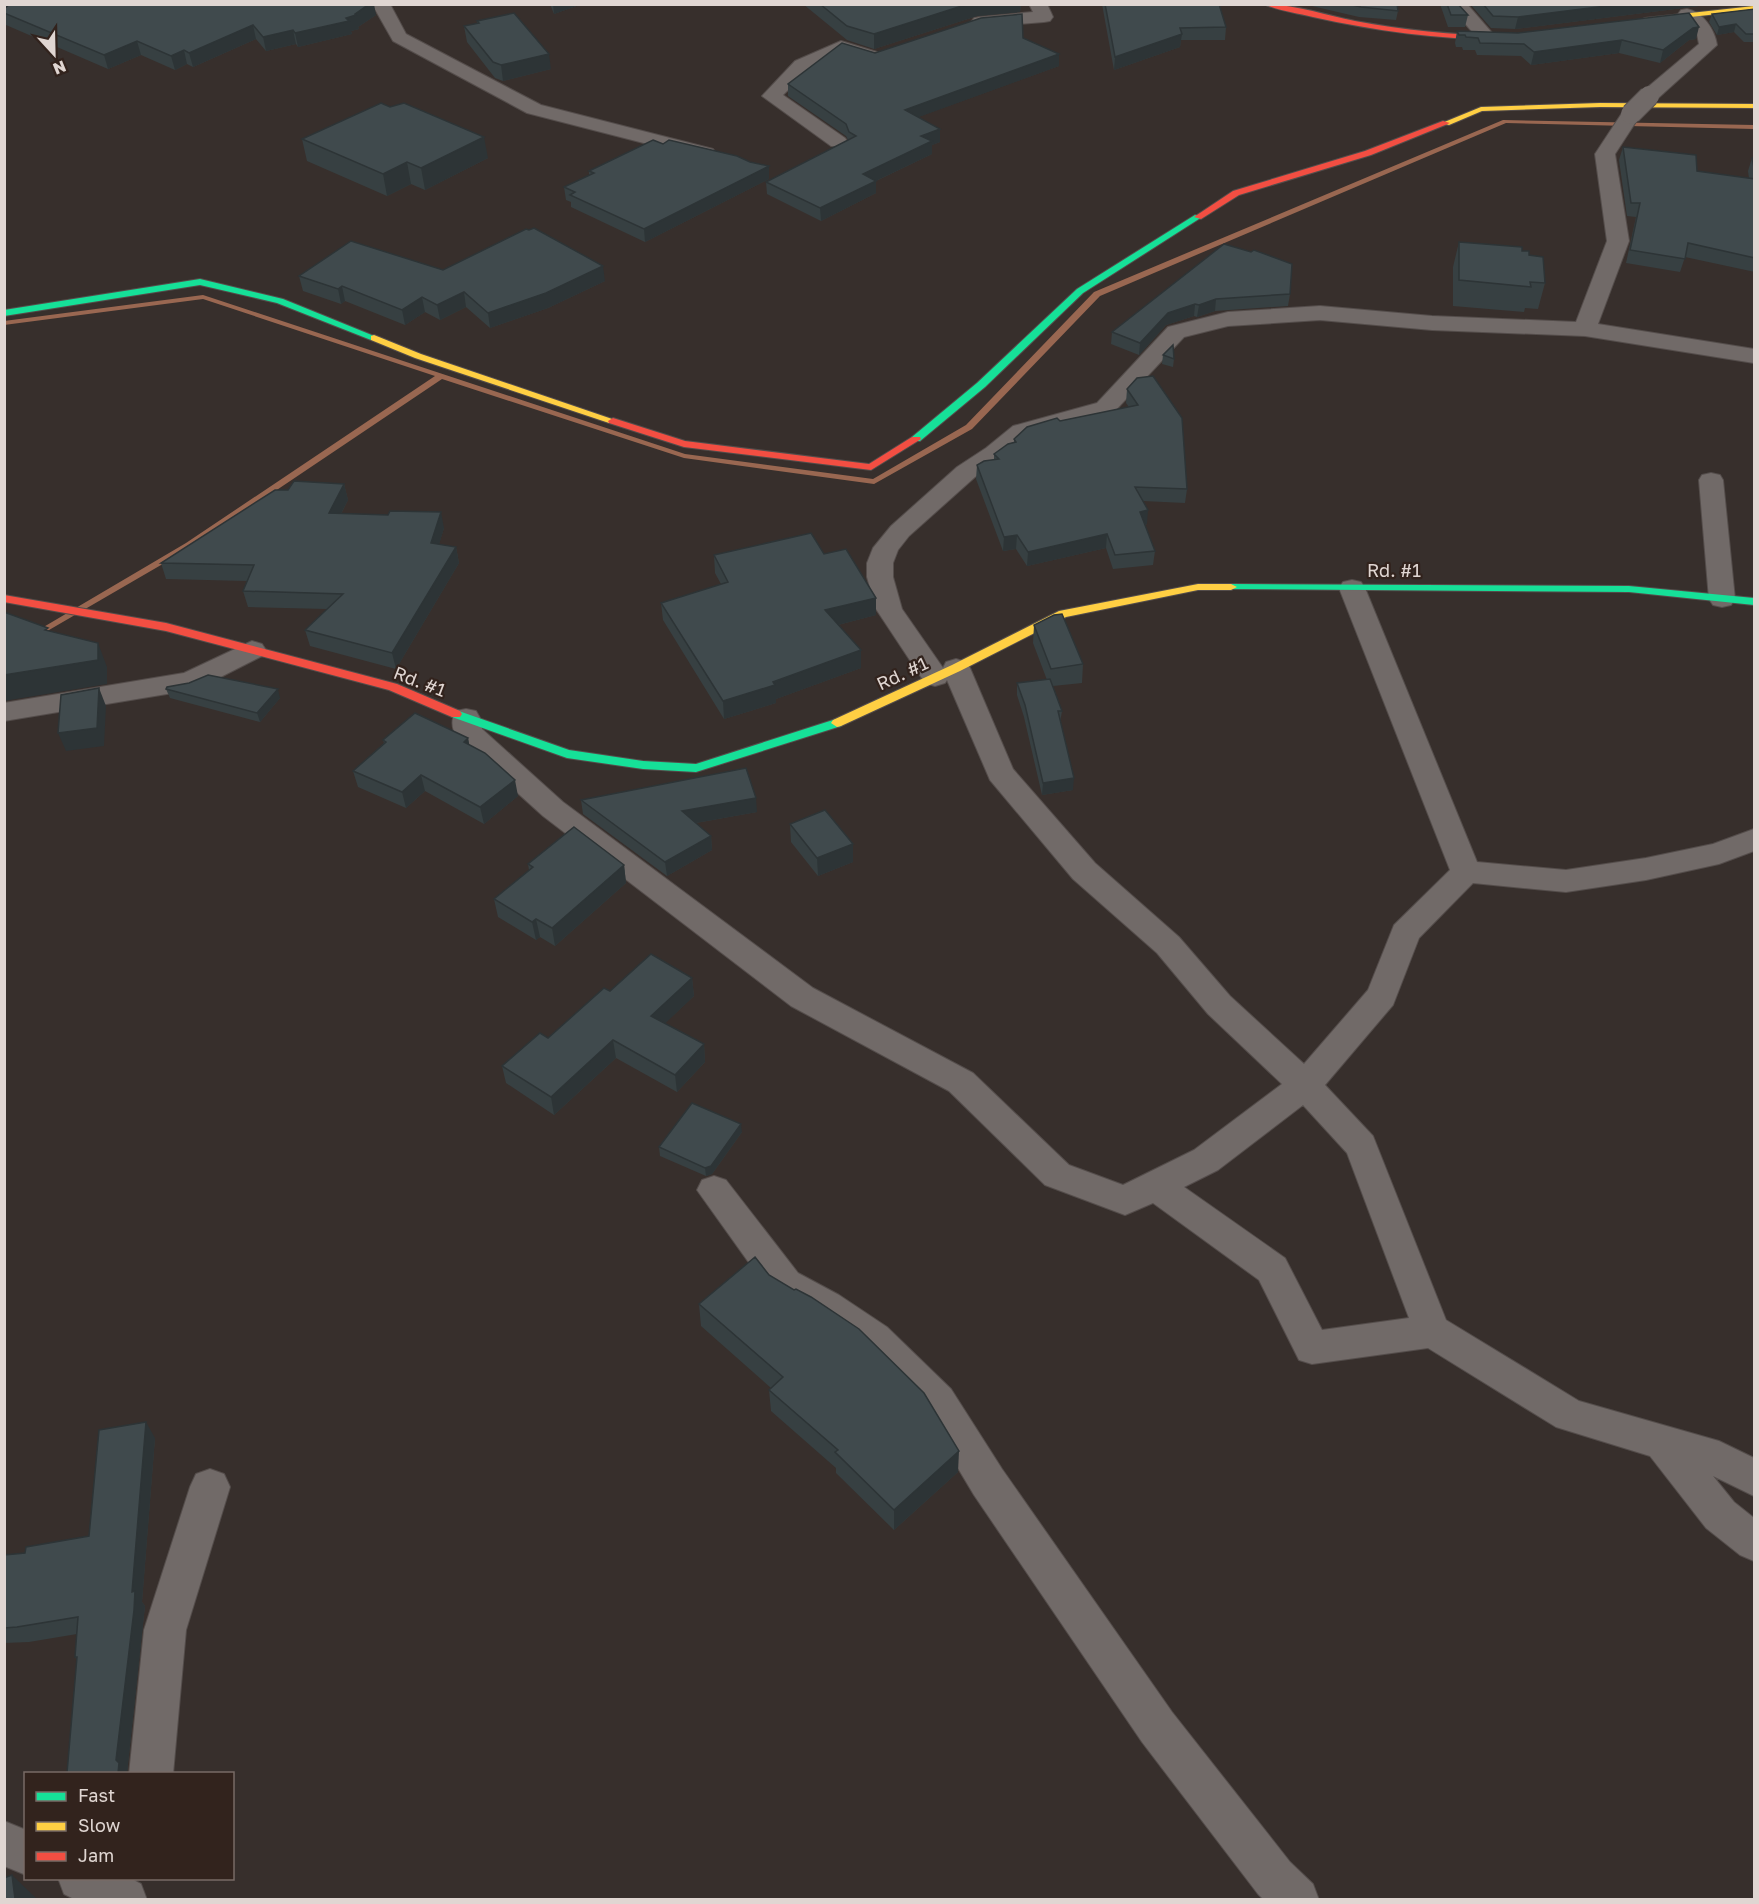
<svg xmlns="http://www.w3.org/2000/svg" width="1759" height="1904" font-family="'Golos Text',sans-serif">
<style>
.lines{fill:none;stroke-linecap:round;stroke-linejoin:round}
.stream{fill:#996751;fill-rule:evenodd}
.street-casing{stroke:#544d4b;stroke-width:2}
.fast-casing{stroke:#544d4b;stroke-width:2}
.slow-casing{stroke:#544d4b;stroke-width:2}
.jam-casing{stroke:#544d4b;stroke-width:2}
.street{fill:#716a68;fill-rule:evenodd}
.fast{fill:#16e098;fill-rule:evenodd}
.slow{fill:#ffcf43;fill-rule:evenodd}
.jam{fill:#f24e42;fill-rule:evenodd}
.street-bridge-casing{stroke:#544d4b;stroke-width:22;stroke-linecap:butt}
.street-bridge{stroke:#716a68;stroke-width:20}
.wall{fill:#374042}
.shaded-wall{fill:#2d3436}
.building{fill:#404a4d;stroke:#2d3436;stroke-width:1.5}
.labels{text-anchor:middle;dominant-baseline:central;stroke-width:4.5;stroke-linejoin:round;paint-order:stroke}
.street-label{font-size:18px;fill:#e0d6d2;stroke:#32231d}
</style>
<rect width="100%" height="100%" fill="#372f2c"/>
<g class="lines">
<polygon class="stream" points="1503,120 1754,125 1754,129 1506,123 1100,296 972,429 874,484 684,458 442,379 192,547 37,637 34,638 30,635 186,543 435,376 203,299 4,325 4,321 203,295 685,454 873,479 966,425 1094,292"/>
<defs>
<g id="street">
<polygon points="372,4 390,4 406,34 541,105 713,149 716,153 713,157 706,159 527,113 393,41"/>
<polygon points="1029,4 1047,4 1053,17 1050,21 1044,22 980,27 974,26 971,22 974,18 980,17 1033,12"/>
<polygon points="1448,4 1467,4 1493,34 1496,38 1493,42 1481,42"/>
<path d="M1687 9C1703 12 1715 30 1717 45L1656 100H1642L1639 96 1642 92 1699 44 1697 34 1678 14 1681 10Z"/>
<polygon points="841,41 877,52 879,56 877,60 870,62 842,53 809,69 783,95 845,138 848,142 845,146 831,146 762,96 795,61"/>
<path d="M1631 108 1638 110 1641 114 1615 154 1629 241 1598 324 1754 349V363L1585 336 1432 330 1320 320 1228 326 1184 337 1113 413 1029 436 1004 458 975 477 909 536 898 550 893 563V577L902 609 943 668 946 662 956 659 966 662 970 668 1013 769 1095 863 1179 937 1230 996 1304 1064 1368 990 1394 925 1450 870 1339 588 1343 582 1352 580 1361 582 1365 588 1477 862 1566 870 1646 858 1713 844 1754 829V851L1719 864 1646 880 1566 892 1473 883 1419 938 1393 1005 1325 1085 1373 1136 1446 1320 1579 1401 1719 1441 1754 1458V1496L1713 1476 1734 1502 1754 1518V1561L1740 1555 1706 1528 1650 1456 1556 1427 1428 1348 1312 1364 1299 1360 1259 1280 1153 1203 1125 1215 1045 1185 949 1091 791 1006 543 816 458 739C452 730 450 721 456 711L466 709 476 711 480 718 482 729 563 802 813 988 973 1073 1069 1165 1123 1185 1194 1150 1282 1084 1208 1014 1157 953 1073 879 990 780 947 680 945 683 935 686 925 683 876 609 867 577V563L873 548 891 526 957 467 986 448 1013 426 1097 403 1168 327 1228 312 1320 306 1432 316 1576 322 1607 241 1595 154 1624 110ZM1303 1105 1347 1153 1409 1318 1322 1330 1285 1258 1184 1187 1218 1170Z"/>
<polygon points="1711,473 1720,475 1723,480 1735,599 1731,605 1722,607 1713,605 1709,599 1699,480 1702,475"/>
<polygon points="252,641 262,644 266,650 262,656 201,687 191,690 4,721 4,703 184,673"/>
<polygon points="714,1176 726,1180 798,1273 839,1295 887,1327 951,1389 1002,1469 1172,1712 1290,1862 1313,1884 1319,1900 1264,1900 1258,1894 1142,1742 974,1495 925,1413 861,1349 813,1317 772,1295 697,1190 702,1180"/>
<polygon points="210,1469 224,1474 230,1487 186,1630 173,1774 129,1774 144,1630 190,1487 196,1474"/>
<polygon points="4,1821 26,1830 26,1875 4,1866"/>
<polygon points="58,1878 130,1878 141,1884 147,1900 76,1900 64,1894"/>
</g>
<g id="fast">
<polygon points="1195,215 1202,217 1083,293 985,387 920,441 912,441 912,437 977,383 1077,289"/>
<polygon points="200,279 283,299 379,338 371,340 277,303 200,285 4,316 4,310"/>
<polygon points="1231,584 1629,586 1754,598 1754,605 1629,592 1227,589 1225,587"/>
<polygon points="456,710 569,750 643,761 696,764 833,720 837,719 843,723 841,726 696,772 643,769 567,758 452,717 450,714 452,711"/>
</g>
<g id="slow">
<polygon points="1754,6 1754,10 1645,22 1641,20 1645,18"/>
<polygon points="1600,103 1754,104 1754,108 1600,107 1482,111 1449,125 1442,123 1481,107"/>
<polygon points="374,335 421,354 618,421 617,423 609,423 415,358 371,340 371,336"/>
<polygon points="1198,584 1231,584 1237,587 1231,590 1198,590 1066,617 960,671 841,726 837,727 831,723 833,720 952,665 1059,611"/>
</g>
<g id="jam">
<path d="M1264 4C1294 4 1325 15 1355 21 1403 30 1452 35 1502 36L1506 38 1502 40C1438 39 1375 31 1313 17 1297 13 1278 11 1264 4Z"/>
<polygon points="1443,121 1450,123 1371,155 1239,195 1201,219 1194,217 1233,191 1365,151"/>
<polygon points="613,418 685,441 869,464 912,437 920,437 921,439 871,470 684,447 609,423 608,421"/>
<polygon points="4,595 166,623 397,684 460,711 462,714 460,717 452,717 389,690 166,631 4,602"/>
</g>
</defs>
<use href="#street" class="street-casing"/>
<use href="#fast" class="fast-casing"/>
<use href="#slow" class="slow-casing"/>
<use href="#jam" class="jam-casing"/>
<use href="#street" class="street"/>
<use href="#fast" class="fast"/>
<use href="#slow" class="slow"/>
<use href="#jam" class="jam"/>
<defs>
<polyline id="street-bridge" points="1631,114 1649,96"/>
</defs>
<use href="#street-bridge" class="street-bridge-casing"/>
<use href="#street-bridge" class="street-bridge"/>
</g>
<g class="wall">
<polygon points="550,4 582,4 554,14"/>
<polygon points="803,4 1021,4 1020,12 977,16 874,49 847,40"/>
<polygon points="1102,4 1219,4 1226,27 1225,40 1181,40 1180,47 1114,70"/>
<polygon points="1312,4 1397,4 1398,11 1396,20 1359,17 1312,6"/>
<polygon points="1440,4 1458,4 1468,15 1465,27 1448,27"/>
<polygon points="1470,4 1715,4 1515,29 1491,28"/>
<polygon points="4,9 376,15 358,27 359,29 351,31 352,34 298,47 296,44 266,51 256,39 193,67 187,64 175,70 141,55 108,69 6,25 4,21"/>
<polygon points="1755,9 1755,42 1744,42 1734,32 1717,35 1709,22 1712,14"/>
<polygon points="477,21 551,69 503,81 495,78 467,42 464,26 477,24"/>
<polygon points="1457,31 1696,39 1689,40 1660,63 1619,53 1531,65 1521,56 1477,55 1475,50 1463,50 1462,47 1456,47 1455,43"/>
<polygon points="1023,38 1059,66 918,117 940,142 932,145 932,154 876,181 876,193 821,221 767,194 766,182 848,140 846,136 788,96 788,84 875,53"/>
<polygon points="302,139 488,158 425,190 411,184 387,196 307,161"/>
<polygon points="663,144 769,166 769,179 645,242 571,207 571,202 566,200 564,187 589,175 589,171"/>
<polygon points="1623,147 1697,171 1749,178 1748,171 1752,158 1755,158 1755,272 1685,257 1680,272 1626,263 1636,217 1627,216 1619,160"/>
<polygon points="1459,242 1522,251 1545,283 1538,309 1525,308 1524,312 1453,306 1453,267"/>
<polygon points="1224,244 1290,294 1288,306 1215,311 1197,317 1194,316 1166,325 1139,355 1111,344 1112,332"/>
<polygon points="443,270 605,281 548,308 490,328 466,307 440,320 425,312 405,325 345,301 341,304 303,291 299,276"/>
<polygon points="1163,355 1174,359 1173,367 1162,364"/>
<polygon points="1137,378 1187,489 1185,503 1143,501 1147,524 1145,525 1155,551 1153,565 1113,569 1106,548 1027,566 1016,549 1003,551 976,479 977,465 994,460 994,454 1014,443 1014,439 1060,421 1129,407 1126,403 1127,389"/>
<polygon points="344,484 348,500 341,514 444,528 439,544 456,547 459,563 396,669 310,646 305,630 327,609 248,607 243,591 247,581 166,579 161,563 288,490"/>
<polygon points="824,554 876,615 838,625 861,668 776,699 776,703 724,719 663,620 661,603 721,584 715,573 714,555"/>
<polygon points="1034,625 1083,664 1082,683 1053,686 1062,711 1060,723 1073,790 1042,795 1024,717 1017,695 1017,683 1047,680 1033,643"/>
<polygon points="166,689 280,698 260,722 170,698"/>
<polygon points="468,738 469,745 518,796 484,824 425,791 406,808 358,787 353,771 384,743 383,740"/>
<polygon points="581,800 757,812 696,823 711,836 712,850 667,876 583,814"/>
<polygon points="790,824 853,844 853,862 818,876 791,842"/>
<polygon points="528,864 624,865 626,883 555,946 540,937 536,940 498,917 494,899 529,870"/>
<polygon points="692,978 694,996 665,1023 704,1044 705,1062 677,1092 616,1058 554,1115 506,1083 502,1066 548,1038 610,991"/>
<polygon points="742,1132 712,1174 706,1176 660,1156 659,1147"/>
<polygon points="769,1275 958,1472 894,1530 836,1473 836,1468 771,1411 769,1390 771,1388 701,1326 699,1304"/>
<polygon points="155,1438 142,1602 145,1606 143,1624 127,1773 67,1773 77,1660 75,1657 77,1634 29,1642 4,1643 4,1555 25,1553 89,1536"/>
</g>
<g class="shaded-wall">
<polygon points="369,4 374,4 376,15 358,27 359,29 351,31 352,34 298,47 295,33 355,14"/>
<polygon points="553,4 582,4 554,14"/>
<polygon points="968,4 1021,4 1020,12 977,16 874,49 874,34"/>
<polygon points="1622,4 1715,4 1515,29 1518,17"/>
<polygon points="1736,24 1734,32 1717,35 1719,27"/>
<polygon points="253,25 256,39 193,67 189,53"/>
<polygon points="1699,27 1696,39 1689,40 1660,63 1663,50 1693,28"/>
<polygon points="293,30 296,44 266,51 263,37"/>
<polygon points="1182,34 1180,47 1114,70 1115,57"/>
<polygon points="1622,40 1619,53 1531,65 1534,52"/>
<polygon points="137,41 141,55 108,69 104,55"/>
<polygon points="184,50 187,64 175,70 171,56"/>
<polygon points="549,54 551,69 503,81 501,65"/>
<polygon points="1059,54 1059,66 905,122 905,110"/>
<polygon points="940,129 940,142 932,145 932,154 863,187 863,174 921,136"/>
<polygon points="484,137 488,158 425,190 421,168"/>
<polygon points="407,162 411,184 387,196 383,174"/>
<polygon points="769,166 769,179 645,242 644,229"/>
<polygon points="876,181 876,193 821,221 820,208"/>
<polygon points="603,266 605,281 548,308 490,328 488,313"/>
<polygon points="342,286 345,301 341,304 338,289"/>
<polygon points="464,292 466,307 440,320 437,305"/>
<polygon points="422,297 425,312 405,325 402,310"/>
<polygon points="1216,299 1215,311 1197,317 1199,305"/>
<polygon points="1195,304 1194,316 1166,325 1139,355 1140,343 1168,313"/>
<polygon points="344,484 348,500 333,529 329,513"/>
<polygon points="1148,510 1147,524 1138,526 1140,512"/>
<polygon points="441,512 444,528 435,558 431,543"/>
<polygon points="1107,534 1106,548 1027,566 1028,552"/>
<polygon points="1017,535 1016,549 1003,551 1004,537"/>
<polygon points="456,547 459,563 396,669 392,653"/>
<polygon points="876,598 876,615 826,628 825,610"/>
<polygon points="98,643 107,667 107,684 4,701 4,675"/>
<polygon points="861,650 861,668 776,699 776,703 724,719 723,701"/>
<polygon points="99,688 106,706 104,746 66,751 58,733"/>
<polygon points="278,689 280,698 260,722 257,713"/>
<polygon points="468,738 471,754 464,742"/>
<polygon points="421,775 425,791 406,808 402,792"/>
<polygon points="1074,778 1073,790 1042,795 1043,783"/>
<polygon points="515,780 518,796 484,824 480,807"/>
<polygon points="756,798 757,812 684,825 682,811"/>
<polygon points="711,836 712,850 667,876 665,862"/>
<polygon points="853,844 853,862 818,876 817,858"/>
<polygon points="624,865 626,883 555,946 552,928"/>
<polygon points="536,919 540,937 536,940 532,922"/>
<polygon points="692,978 694,996 654,1034 651,1016"/>
<polygon points="613,1040 616,1058 554,1115 551,1097"/>
<polygon points="704,1044 705,1062 677,1092 675,1075"/>
<polygon points="741,1124 742,1132 712,1174 706,1176 705,1168"/>
<polygon points="146,1422 155,1438 142,1602 145,1606 143,1624 127,1773 128,1773 118,1773 116,1760"/>
<polygon points="959,1451 958,1472 894,1530 894,1510"/>
<polygon points="12,1875 36,1898 36,1899 15,1899"/>
</g>
<g class="building">
<polygon points="10,4 369,4 355,14 356,15 346,18 349,21 295,33 293,30 263,37 253,25 189,53 184,50 171,56 137,41 104,55 4,13 4,9"/>
<polygon points="820,4 968,4 874,34 847,26"/>
<polygon points="1105,4 1219,4 1226,27 1180,28 1182,34 1115,57"/>
<polygon points="1348,4 1397,4 1398,11 1361,7"/>
<polygon points="1447,4 1458,4 1468,15 1451,15"/>
<polygon points="1483,4 1622,4 1518,17 1493,16"/>
<polygon points="1755,9 1755,34 1746,34 1736,24 1719,27 1712,14"/>
<polygon points="514,13 549,54 501,65 493,62 464,26 479,23 477,21"/>
<polygon points="1689,13 1699,27 1693,28 1663,50 1622,40 1534,52 1524,44 1480,43 1478,38 1466,37 1465,35 1459,35 1457,31 1518,33"/>
<polygon points="1022,14 1023,38 1059,54 905,110 940,129 921,136 932,141 863,174 876,181 820,208 766,182 856,136 849,132 846,124 788,84 842,43 875,53 981,18"/>
<polygon points="381,103 390,107 404,103 484,137 421,168 407,162 383,174 302,139"/>
<polygon points="653,140 663,144 669,140 737,156 750,162 769,166 644,229 570,195 575,192 564,187 594,173 589,171"/>
<polygon points="1623,147 1696,155 1697,171 1755,179 1755,258 1688,243 1685,259 1630,250 1640,203 1631,203"/>
<polygon points="1752,158 1755,158 1755,172"/>
<polygon points="534,228 603,266 546,293 488,313 464,292 437,305 422,297 402,310 342,286 338,289 299,276 351,241 443,270 526,229 529,230"/>
<polygon points="1459,242 1522,247 1522,251 1529,251 1529,255 1543,257 1545,283 1530,282 1531,287 1459,280"/>
<polygon points="1224,244 1251,252 1254,250 1292,264 1290,294 1216,299 1199,305 1195,304 1168,313 1140,343 1112,332"/>
<polygon points="1173,345 1174,359 1163,355"/>
<polygon points="1153,376 1182,418 1187,489 1135,487 1148,510 1140,512 1155,551 1115,555 1107,534 1028,552 1017,535 1004,537 977,465 984,461 999,459 994,454 1008,444 1016,442 1014,439 1027,427 1057,418 1060,421 1138,405 1127,389 1137,378"/>
<polygon points="294,481 344,484 329,513 388,515 390,511 441,512 431,543 456,547 392,653 305,630 343,594 243,591 254,565 161,563 275,490 288,490"/>
<polygon points="811,533 824,554 846,549 876,598 825,610 861,650 773,682 775,685 723,701 661,603 728,582 714,555"/>
<polygon points="4,612 48,628 45,630 98,643 98,660 4,675"/>
<polygon points="1062,614 1083,664 1051,669 1034,625 1054,615"/>
<polygon points="208,675 278,689 257,713 166,689 167,687 189,683"/>
<polygon points="1050,679 1062,711 1058,711 1074,778 1043,783 1025,705 1017,683"/>
<polygon points="99,688 97,728 58,733 61,695"/>
<polygon points="415,713 468,738 464,742 485,753 515,780 480,807 421,775 402,792 353,771 386,742 383,740"/>
<polygon points="746,768 756,798 682,811 711,836 665,862 581,800"/>
<polygon points="825,810 853,844 817,858 790,824"/>
<polygon points="574,827 624,865 552,928 536,919 532,922 494,899 533,867 528,864"/>
<polygon points="651,954 692,978 651,1016 704,1044 675,1075 613,1040 551,1097 502,1066 540,1033 548,1038 604,988 610,991"/>
<polygon points="692,1103 741,1124 711,1166 705,1168 659,1147"/>
<polygon points="755,1257 769,1275 794,1290 796,1289 811,1297 859,1329 924,1393 959,1451 894,1510 835,1452 838,1450 769,1390 783,1377 699,1304"/>
<polygon points="146,1422 132,1592 135,1591 134,1610 116,1760 119,1763 118,1773 67,1773 77,1657 75,1657 78,1617 17,1627 4,1628 4,1555 25,1553 26,1547 89,1536 99,1430"/>
<polygon points="12,1875 15,1899 4,1899 4,1878"/>
</g>
<g class="labels">
<g class="street-label">
<text x="1394" y="570">Rd. #1</text>
<text transform="translate(902 673) rotate(-25)">Rd. #1</text>
<text transform="translate(420 681) rotate(21)">Rd. #1</text>
</g>
</g>
<rect width="1759" height="1904" fill="none" stroke="#e0d6d2" stroke-width="12"/>
<rect x="24" y="1772" width="210" height="108" fill="#32231d" stroke="#786b65" stroke-width="1.5"/>
<rect x="36" y="1792" width="30" height="9" fill="#16e098" stroke="#786b65" stroke-width="1.5"/>
<text x="78" y="1802" font-size="18" fill="#e0d6d2">Fast</text>
<rect x="36" y="1822" width="30" height="9" fill="#ffcf43" stroke="#786b65" stroke-width="1.5"/>
<text x="78" y="1832" font-size="18" fill="#e0d6d2">Slow</text>
<rect x="36" y="1852" width="30" height="9" fill="#f24e42" stroke="#786b65" stroke-width="1.5"/>
<text x="78" y="1862" font-size="18" fill="#e0d6d2">Jam</text>
<g transform="translate(54 54) rotate(158)" stroke="#32231d" stroke-width="4.5" paint-order="stroke">
<path d="M0-4.5L10 22L0 15L-10 22Z" fill="#e0d6d2"/>
<text y="-9" font-size="16" font-weight="bold" text-anchor="middle" fill="#e0d6d2">N</text>
</g>
</svg>
